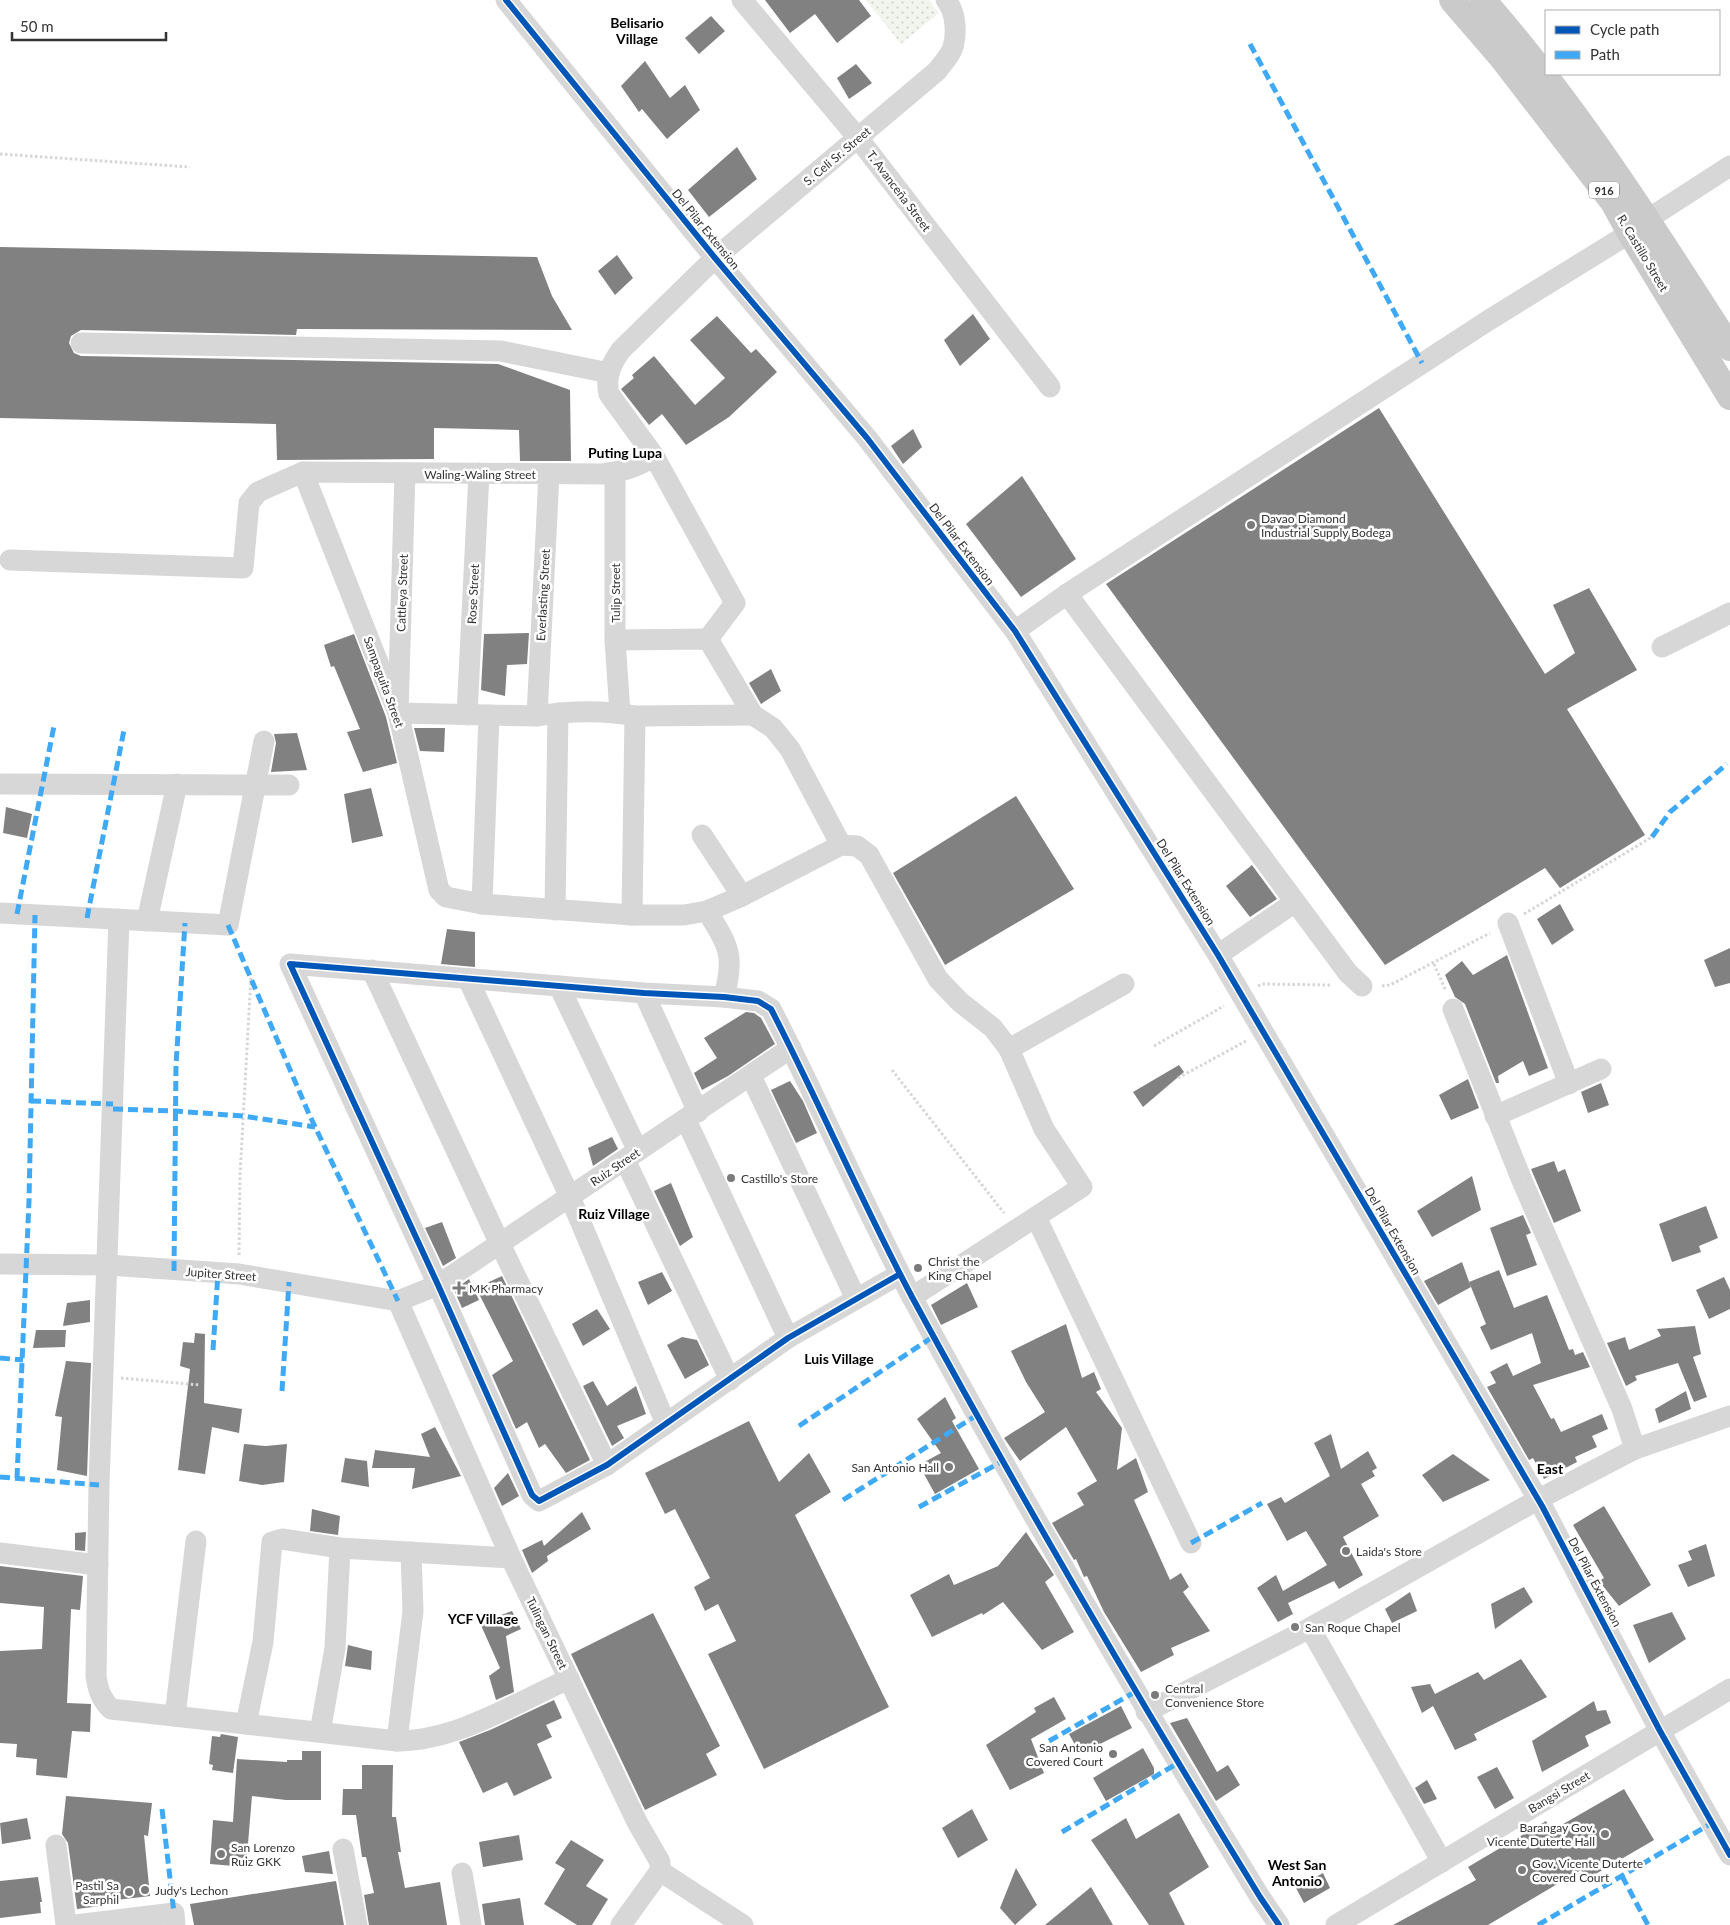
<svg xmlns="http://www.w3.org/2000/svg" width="1730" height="1925" font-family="Lato,sans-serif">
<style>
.grass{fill:url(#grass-dots)}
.building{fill:#818181}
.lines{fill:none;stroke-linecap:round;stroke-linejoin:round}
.path{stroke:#d6d6d6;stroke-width:3;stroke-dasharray:2.5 2.5;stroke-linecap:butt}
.minor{stroke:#d7d7d7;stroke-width:21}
.major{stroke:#cacaca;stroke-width:26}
.quiet{stroke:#3fa9f5;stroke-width:5;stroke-dasharray:10 5;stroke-linecap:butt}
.cycleway-casing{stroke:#fff;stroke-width:9}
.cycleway{stroke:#0057b8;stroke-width:6}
.poi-dot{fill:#7a7a7a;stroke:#fff;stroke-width:2}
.labels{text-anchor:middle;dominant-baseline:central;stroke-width:5;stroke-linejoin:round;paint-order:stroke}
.shield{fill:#fff;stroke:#707070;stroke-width:1}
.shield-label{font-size:11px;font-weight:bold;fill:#333}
.street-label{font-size:12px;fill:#333;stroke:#fff}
.poi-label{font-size:12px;fill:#333;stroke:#fff;text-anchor:start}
.neighbourhood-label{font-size:14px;font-weight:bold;fill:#000;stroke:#fff}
</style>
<defs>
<pattern id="grass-dots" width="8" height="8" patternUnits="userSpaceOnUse" patternTransform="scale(1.25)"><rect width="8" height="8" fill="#f1f5ed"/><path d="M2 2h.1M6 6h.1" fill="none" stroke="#cfd2cc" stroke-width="1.8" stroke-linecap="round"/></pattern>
</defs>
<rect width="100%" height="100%" fill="#fff"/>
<polygon class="grass" points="866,0 929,0 939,13 901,44"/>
<g class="building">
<polygon points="765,0 859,0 871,16 837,43 815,14 790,33"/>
<polygon points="711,16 725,31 699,54 685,38"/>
<polygon points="645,61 670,98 685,85 700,110 667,139 642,109 639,112 621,86"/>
<polygon points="856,64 872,83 849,99 837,78"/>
<polygon points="737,147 757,179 709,217 688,190"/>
<polygon points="0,247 537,257 552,296 572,330 297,329 296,335 81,330 71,336 69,343 74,353 81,356 498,364 570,390 571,461 520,461 519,430 434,428 434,459 277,460 276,424 0,418"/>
<polygon points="617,255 633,278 615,295 598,271"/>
<polygon points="973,314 990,339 960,366 944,340"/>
<polygon points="717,316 751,353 756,349 777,372 729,417 686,445 662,414 649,425 621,389 634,378 632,375 654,356 695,405 725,378 690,340"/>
<polygon points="1379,408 1545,674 1575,653 1553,605 1589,588 1637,670 1567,709 1645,835 1560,888 1545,868 1385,965 1106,584"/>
<polygon points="913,429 922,447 903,464 891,446"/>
<polygon points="1022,476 1076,559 1021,597 966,524"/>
<polygon points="529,633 527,664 507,665 505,696 481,690 484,634"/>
<polygon points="354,634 386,717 397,763 363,772 347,732 360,729 334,666 331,667 324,645"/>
<polygon points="771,669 781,691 761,704 749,683"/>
<polygon points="414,728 445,728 444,752 420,751"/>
<polygon points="297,733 307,770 271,772 276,743 274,734"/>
<polygon points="371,788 383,836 352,843 344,794"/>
<polygon points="1016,796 1074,889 945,965 893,873"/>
<polygon points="6,807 32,814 27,838 3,833"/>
<polygon points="1252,865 1277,899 1250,917 1226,886"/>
<polygon points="1560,904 1574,930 1552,945 1537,919"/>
<polygon points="447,929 475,932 475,967 441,964"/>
<polygon points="1730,948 1730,983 1715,987 1704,960"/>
<polygon points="1507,955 1548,1068 1529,1076 1523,1061 1498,1076 1499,1083 1496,1083 1465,1004 1455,997 1445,975 1462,961 1473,975"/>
<polygon points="746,1012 754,1013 761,1018 775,1044 728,1076 702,1090 694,1073 717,1058 704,1038"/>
<polygon points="1179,1065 1184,1072 1143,1107 1133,1092"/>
<polygon points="1468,1079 1479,1108 1451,1120 1439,1095"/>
<polygon points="790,1081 803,1101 817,1133 796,1143 771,1090"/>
<polygon points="1601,1083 1609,1105 1588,1113 1581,1092"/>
<polygon points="612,1137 618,1149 593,1166 588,1148"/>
<polygon points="1554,1161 1558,1172 1565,1169 1581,1211 1554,1223 1531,1169"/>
<polygon points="1472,1176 1481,1210 1432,1237 1417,1211"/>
<polygon points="671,1183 693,1237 680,1246 654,1191"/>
<polygon points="1706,1206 1718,1238 1699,1246 1701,1252 1672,1262 1659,1224"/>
<polygon points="1523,1215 1531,1233 1526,1235 1537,1265 1507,1276 1490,1228"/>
<polygon points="442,1222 456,1258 443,1266 425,1228"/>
<polygon points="1462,1262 1471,1287 1438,1305 1424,1281"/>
<polygon points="1499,1270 1514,1308 1547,1295 1569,1350 1573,1349 1575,1355 1583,1352 1590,1367 1533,1385 1551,1419 1554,1418 1561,1432 1602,1414 1608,1429 1592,1436 1597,1447 1575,1457 1577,1462 1544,1479 1533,1458 1529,1460 1487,1387 1496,1383 1490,1372 1507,1363 1513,1376 1541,1363 1532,1333 1491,1350 1480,1327 1486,1324 1469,1282"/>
<polygon points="662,1272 672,1291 648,1305 638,1282"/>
<polygon points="502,1276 590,1460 566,1473 545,1444 539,1448 527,1422 516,1429 492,1375 513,1361 476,1288"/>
<polygon points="1724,1277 1730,1290 1730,1309 1709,1319 1696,1290"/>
<polygon points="469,1279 479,1300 462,1308 454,1290"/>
<polygon points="967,1283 978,1307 941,1325 931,1305"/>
<polygon points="90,1300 90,1322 63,1326 67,1303"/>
<polygon points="597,1309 610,1329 583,1346 572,1324"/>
<polygon points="1066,1324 1082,1378 1094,1372 1101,1389 1096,1392 1122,1428 1117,1470 1136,1458 1148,1492 1134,1500 1170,1580 1181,1573 1189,1587 1183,1592 1210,1631 1171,1648 1174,1655 1141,1672 1104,1612 1087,1576 1084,1577 1076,1559 1074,1560 1052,1523 1084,1505 1077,1493 1097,1481 1066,1427 1020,1461 1004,1438 1045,1412 1026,1382 1011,1351"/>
<polygon points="1695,1326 1701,1354 1693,1357 1707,1397 1694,1402 1678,1363 1635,1376 1637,1380 1626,1386 1607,1343 1625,1337 1629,1350 1661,1336 1657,1329"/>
<polygon points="36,1330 66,1330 65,1347 33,1348"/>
<polygon points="195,1333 205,1334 204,1403 242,1409 239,1433 212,1427 205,1474 178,1470 190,1369 180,1366 183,1342 194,1343"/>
<polygon points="682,1337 697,1340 709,1365 685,1379 667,1345"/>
<polygon points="66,1361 91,1363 87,1476 57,1470 62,1417 55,1416"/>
<polygon points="593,1381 607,1406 636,1386 646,1414 617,1426 624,1438 612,1446 583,1386"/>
<polygon points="1686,1391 1691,1409 1659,1423 1655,1409"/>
<polygon points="945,1397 956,1418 952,1421 979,1469 935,1494 919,1465 941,1453 917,1419"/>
<polygon points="749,1421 779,1482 809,1453 831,1492 795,1515 889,1707 764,1769 708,1654 736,1641 718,1604 705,1611 694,1587 710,1578 675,1509 665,1514 645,1473"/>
<polygon points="435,1427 461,1476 412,1489 415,1468 372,1468 375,1450 430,1457 421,1434"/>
<polygon points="1331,1434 1341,1469 1368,1451 1377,1468 1372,1471 1375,1476 1361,1484 1379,1516 1343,1537 1363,1575 1339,1589 1334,1581 1288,1603 1293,1614 1278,1622 1257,1588 1276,1575 1283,1591 1327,1565 1306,1531 1287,1541 1267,1504 1281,1497 1285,1503 1330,1476 1314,1443"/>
<polygon points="244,1444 266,1446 287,1444 284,1482 262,1485 239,1481"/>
<polygon points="1453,1454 1490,1480 1443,1502 1422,1475"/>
<polygon points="345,1458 367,1461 369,1487 341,1482"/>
<polygon points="508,1473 519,1496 502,1506 494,1488"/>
<polygon points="1604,1506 1651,1585 1619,1606 1599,1581 1604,1578 1573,1525"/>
<polygon points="312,1509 340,1516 338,1535 310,1531"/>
<polygon points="582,1512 591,1529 547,1556 548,1561 532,1573 522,1550 542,1540 544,1546"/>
<polygon points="86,1532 85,1551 75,1550 75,1533"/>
<polygon points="1026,1532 1054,1575 1045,1582 1074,1632 1042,1650 1003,1602 983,1615 982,1613 932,1637 910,1595 949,1574 954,1585 998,1566"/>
<polygon points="1706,1544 1715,1576 1688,1587 1678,1565 1692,1560 1688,1551"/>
<polygon points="0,1566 83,1576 80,1610 71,1609 67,1703 91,1704 90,1732 72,1731 67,1778 36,1775 37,1759 16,1757 17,1744 0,1743 0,1651 42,1649 44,1607 0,1603"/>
<polygon points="1524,1587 1533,1602 1495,1629 1491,1604"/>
<polygon points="1410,1592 1417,1611 1392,1623 1385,1609"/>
<polygon points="512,1611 521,1629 506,1636 514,1692 496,1700 489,1676 500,1668 480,1623"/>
<polygon points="1672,1612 1686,1639 1649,1663 1633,1625"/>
<polygon points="653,1613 720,1746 706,1754 717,1775 645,1810 571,1654"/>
<polygon points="348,1645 372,1651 371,1670 345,1666"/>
<polygon points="1521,1659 1547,1697 1474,1734 1477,1740 1455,1750 1433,1706 1422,1713 1411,1687 1430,1684 1435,1694 1478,1672 1484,1680"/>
<polygon points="1054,1697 1066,1719 1031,1739 1044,1773 1010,1790 986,1745 1036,1712 1034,1708"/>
<polygon points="554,1700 562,1718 546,1725 552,1737 537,1744 552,1778 514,1796 507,1782 483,1793 459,1742 490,1730"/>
<polygon points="1594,1701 1597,1711 1606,1710 1611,1723 1585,1736 1589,1746 1542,1772 1532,1741"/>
<polygon points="1121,1706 1132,1728 1080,1754 1069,1734"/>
<polygon points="1187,1718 1217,1772 1228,1765 1240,1785 1216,1801 1170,1723"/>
<polygon points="221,1734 238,1737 233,1773 212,1770 213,1765 209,1764 212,1736 220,1737"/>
<polygon points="1143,1748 1154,1768 1154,1774 1106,1801 1093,1778"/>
<polygon points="302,1751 321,1751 321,1800 286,1800 252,1796 246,1867 210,1864 213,1820 233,1822 237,1759 287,1762 287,1760 302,1760"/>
<polygon points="362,1765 393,1765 392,1817 396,1817 401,1852 398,1852 405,1888 440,1882 447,1925 369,1925 364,1895 374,1893 366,1857 362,1857 356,1815 342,1815 343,1789 362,1789"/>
<polygon points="1497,1767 1514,1798 1495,1809 1477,1777"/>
<polygon points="1427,1780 1437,1799 1424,1804 1415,1788"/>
<polygon points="1624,1789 1654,1840 1587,1879 1581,1870 1488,1925 1393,1925 1476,1880 1468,1867 1546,1821 1551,1831"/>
<polygon points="66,1796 152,1803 148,1836 144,1835 150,1896 116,1900 116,1904 77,1909 68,1843 62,1834"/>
<polygon points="972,1809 988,1840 958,1858 942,1828"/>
<polygon points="1179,1813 1209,1867 1169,1893 1185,1925 1149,1925 1091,1840 1126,1818 1136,1839"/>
<polygon points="27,1818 31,1839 2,1844 0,1823"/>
<polygon points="519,1835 523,1860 483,1867 479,1842"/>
<polygon points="571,1840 604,1860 586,1886 608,1899 592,1925 577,1925 544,1904 565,1869 555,1863"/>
<polygon points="329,1851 333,1874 305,1872 302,1856"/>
<polygon points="1016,1868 1037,1905 1015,1925 1000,1908"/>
<polygon points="1323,1873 1330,1888 1304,1903 1296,1888"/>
<polygon points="38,1877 42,1902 40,1902 41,1913 0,1918 0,1881"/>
<polygon points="336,1881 344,1925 194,1925 190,1904"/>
<polygon points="1091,1887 1113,1925 1045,1925"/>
<polygon points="520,1898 524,1925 485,1925 482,1904"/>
</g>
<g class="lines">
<g class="path">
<polyline points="0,154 190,167"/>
<polyline points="1524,914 1652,837"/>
<polyline points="1434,964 1446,991"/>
<polyline points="1258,986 1262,984 1331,985"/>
<polyline points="1382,986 1390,985 1490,933"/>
<polyline points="1154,1046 1224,1006"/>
<polyline points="892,1070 1004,1213"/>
<polyline points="1178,1078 1246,1041"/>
<polyline points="239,1255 240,1175 251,976"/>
<polyline points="121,1378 200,1385"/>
</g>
<g class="minor">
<polyline points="506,0 715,258 867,438 1015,631 1218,955 1542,1506 1660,1731 1730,1855"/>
<polyline points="742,0 858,138 1050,387"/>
<polyline points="81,343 501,351 609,373"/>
<polyline points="303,472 398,713 439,890 446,897 482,904 632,915 684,915 707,911 742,896 841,845 857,846 869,855 938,979 960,1002 993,1028 1009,1049 1044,1129 1082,1187 912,1297"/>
<path d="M405 473 398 713 537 716C568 711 603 710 635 716L753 715"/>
<polyline points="615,473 615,640 620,713"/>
<path d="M10 560 243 568 249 503 258 492 303 472 602 474C621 472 638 467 654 456"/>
<polyline points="1067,594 1348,973 1362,986"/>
<polyline points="1015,631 1067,594 1489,320 1630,233 1648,219 1730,166"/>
<path d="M708 639 735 603 654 456 609 394C605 377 611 364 621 350L715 258 937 71C942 64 951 55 953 47 957 33 956 12 946 0"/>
<polyline points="615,640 708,639 753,715 773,728 790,749 841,845"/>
<polyline points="1662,647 1730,613"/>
<polyline points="467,715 479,473"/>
<polyline points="537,716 549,474"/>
<polyline points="0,784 289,785"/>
<polyline points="702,835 742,896"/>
<polyline points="482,904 489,715"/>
<polyline points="555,910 558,713"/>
<path d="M707 911C729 947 735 955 724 997"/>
<polyline points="0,913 228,925 264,741"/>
<polyline points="632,915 635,716"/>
<path d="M119 919 99 1485 96 1676C98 1690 101 1699 111 1709L397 1741C457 1741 515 1703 569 1679"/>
<polyline points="147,921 177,784"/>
<polyline points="1508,923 1569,1084"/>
<polyline points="1218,955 1295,902"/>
<polyline points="372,970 500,1244 607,1465"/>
<polyline points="468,979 570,1197 666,1424"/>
<polyline points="559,986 638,1151"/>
<polyline points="644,993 698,1112"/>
<polyline points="1453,1009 1523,1183 1622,1409 1635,1449"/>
<polyline points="1009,1049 1124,984"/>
<polyline points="751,1076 856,1299"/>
<polyline points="1495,1116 1601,1069"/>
<polyline points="686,1120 788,1338"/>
<polyline points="625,1160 730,1380"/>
<polyline points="1036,1217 1191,1543"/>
<polyline points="0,1264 108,1265 239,1274 398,1301 438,1285 791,1048"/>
<path d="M900 1274 788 1338 607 1465 539 1501 532 1495 438 1285 290 964 644 993 724 997 758 1001 771 1009C820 1104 862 1203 912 1297 1022 1500 1139 1700 1260 1897L1279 1925"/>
<polyline points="398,1301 511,1558 637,1822 660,1862 660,1871 621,1925"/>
<polyline points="0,1553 98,1565"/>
<polyline points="1310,1628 1442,1862"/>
<polyline points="1146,1712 1310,1628 1537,1500 1635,1449 1730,1416"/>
<polyline points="175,1716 196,1541"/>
<polyline points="246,1724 263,1642 272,1542 282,1539 340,1548 511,1558"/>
<polyline points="320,1732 335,1648 340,1548"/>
<polyline points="397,1741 413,1611 411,1552"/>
<polyline points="56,1845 66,1925"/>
<polyline points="343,1849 357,1925"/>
<polyline points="660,1871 743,1925"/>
<polyline points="462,1873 471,1925"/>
<polyline points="75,1925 174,1913 175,1925"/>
<polyline points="1336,1925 1730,1689"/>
</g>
<g class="major">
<polyline points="1452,0 1502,58 1613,202 1630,233 1730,397"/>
<path d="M1483 0C1577 107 1654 229 1730 348"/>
</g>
<g class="quiet">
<polyline points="1250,44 1422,363"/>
<polyline points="1652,837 1670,812 1727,764"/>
<polyline points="17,914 54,726"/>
<polyline points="87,918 124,730"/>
<polyline points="228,925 309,1114 398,1301"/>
<polyline points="31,1101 113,1104"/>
<polyline points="113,1109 175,1111 243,1116 315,1127"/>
<polyline points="174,1271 176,1065 185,923"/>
<polyline points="213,1350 218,1273"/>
<polyline points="0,1358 23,1360"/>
<polyline points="282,1391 289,1282"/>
<polyline points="799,1426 934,1336"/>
<polyline points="0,1477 99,1485"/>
<polyline points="17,1478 29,1201 35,915"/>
<polyline points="843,1500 977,1415"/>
<polyline points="919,1507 1003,1461"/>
<polyline points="1191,1543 1262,1503"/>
<polyline points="1049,1741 1135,1692"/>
<polyline points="162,1809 174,1913"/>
<polyline points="1062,1832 1178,1763"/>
<polyline points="1622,1876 1648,1925"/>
<polyline points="1538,1925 1712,1823"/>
</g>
<defs>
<g id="cycleway">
<polyline points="506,0 715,258 867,438 1015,631 1218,955 1542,1506 1660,1731 1730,1855"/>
<path d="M900 1274 788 1338 607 1465 539 1501 532 1495 438 1285 290 964 644 993 724 997 758 1001 771 1009C820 1104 862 1203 912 1297 1022 1500 1139 1700 1260 1897L1279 1925"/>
</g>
</defs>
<use href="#cycleway" class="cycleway-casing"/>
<use href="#cycleway" class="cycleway"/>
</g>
<g class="poi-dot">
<circle cx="1251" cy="525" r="5"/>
<circle cx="731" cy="1178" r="5"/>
<circle cx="918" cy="1268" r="5"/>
<path d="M456.5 1280.5h5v5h5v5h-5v5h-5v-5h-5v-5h5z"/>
<circle cx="949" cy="1467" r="5"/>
<circle cx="1346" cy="1551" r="5"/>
<circle cx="1295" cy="1627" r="5"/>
<circle cx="1155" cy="1695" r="5"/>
<circle cx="1113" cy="1754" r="5"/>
<circle cx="1605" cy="1834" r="5"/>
<circle cx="221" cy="1854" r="5"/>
<circle cx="1522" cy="1870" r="5"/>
<circle cx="145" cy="1890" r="5"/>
<circle cx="129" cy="1892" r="5"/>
</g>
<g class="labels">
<rect class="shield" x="1589" y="181.5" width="30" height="17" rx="4"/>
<g class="shield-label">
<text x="1604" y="190">916</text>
</g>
<g class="street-label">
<text transform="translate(837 156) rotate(-40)">S. Celi Sr. Street</text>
<text transform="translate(899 191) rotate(53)">T. Avanceña Street</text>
<text transform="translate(706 229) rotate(51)">Del Pilar Extension</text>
<text transform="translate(1643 253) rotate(59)">R. Castillo Street</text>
<text x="480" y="474">Waling-Waling Street</text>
<text transform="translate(962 544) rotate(53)">Del Pilar Extension</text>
<text transform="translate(402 593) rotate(-88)">Cattleya Street</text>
<text transform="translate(615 593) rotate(-90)">Tulip Street</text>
<text transform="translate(473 594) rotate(-87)">Rose Street</text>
<text transform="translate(543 595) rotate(-87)">Everlasting Street</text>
<text transform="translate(384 682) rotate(70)">Sampaguita Street</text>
<text transform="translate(1186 882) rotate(58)">Del Pilar Extension</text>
<text transform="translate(615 1167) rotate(-34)">Ruiz Street</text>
<text transform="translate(1393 1231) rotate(60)">Del Pilar Extension</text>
<text transform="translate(221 1274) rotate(4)">Jupiter Street</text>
<text transform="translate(1595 1582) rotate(62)">Del Pilar Extension</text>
<text transform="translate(547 1633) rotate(64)">Tulingan Street</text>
<text transform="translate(1559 1792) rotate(-31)">Bangsi Street</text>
</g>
<g class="poi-label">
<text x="1261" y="518">Davao Diamond<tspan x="1261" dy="14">Industrial Supply Bodega</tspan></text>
<text x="741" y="1178">Castillo's Store</text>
<text x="928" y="1261">Christ the<tspan x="928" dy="14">King Chapel</tspan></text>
<text x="469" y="1288">MK Pharmacy</text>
<text x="939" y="1467" text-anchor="end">San Antonio Hall</text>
<text x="1356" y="1551">Laida's Store</text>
<text x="1305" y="1627">San Roque Chapel</text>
<text x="1165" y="1688">Central<tspan x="1165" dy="14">Convenience Store</tspan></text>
<text x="1103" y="1747" text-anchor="end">San Antonio<tspan x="1103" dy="14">Covered Court</tspan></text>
<text x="1595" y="1827" text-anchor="end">Barangay Gov.<tspan x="1595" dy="14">Vicente Duterte Hall</tspan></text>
<text x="231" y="1847">San Lorenzo<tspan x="231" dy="14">Ruiz GKK</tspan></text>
<text x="1532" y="1863">Gov. Vicente Duterte<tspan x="1532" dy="14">Covered Court</tspan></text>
<text x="119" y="1885" text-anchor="end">Pastil Sa<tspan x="119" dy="14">Sarphil</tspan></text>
<text x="155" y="1890">Judy's Lechon</text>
</g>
<g class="neighbourhood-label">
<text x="637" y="22">Belisario<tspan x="637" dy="16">Village</tspan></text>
<text x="625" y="452">Puting Lupa</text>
<text x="614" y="1213">Ruiz Village</text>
<text x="839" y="1358">Luis Village</text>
<text x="1550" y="1468">East</text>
<text x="483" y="1618">YCF Village</text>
<text x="1297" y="1864">West San<tspan x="1297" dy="16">Antonio</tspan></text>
</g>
</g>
<rect x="1545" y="10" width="175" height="65" fill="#ffffff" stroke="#adadad"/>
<rect x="1555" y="26" width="25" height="8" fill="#0057b8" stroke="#adadad"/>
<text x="1590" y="35" font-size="15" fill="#333333">Cycle path</text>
<rect x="1555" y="51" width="25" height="8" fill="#3fa9f5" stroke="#adadad"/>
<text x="1590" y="60" font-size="15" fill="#333333">Path</text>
<path d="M12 32v8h154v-8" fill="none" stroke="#333333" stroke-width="2.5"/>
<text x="20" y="32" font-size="15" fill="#333333" stroke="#ffffff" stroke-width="4" paint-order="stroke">50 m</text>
</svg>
